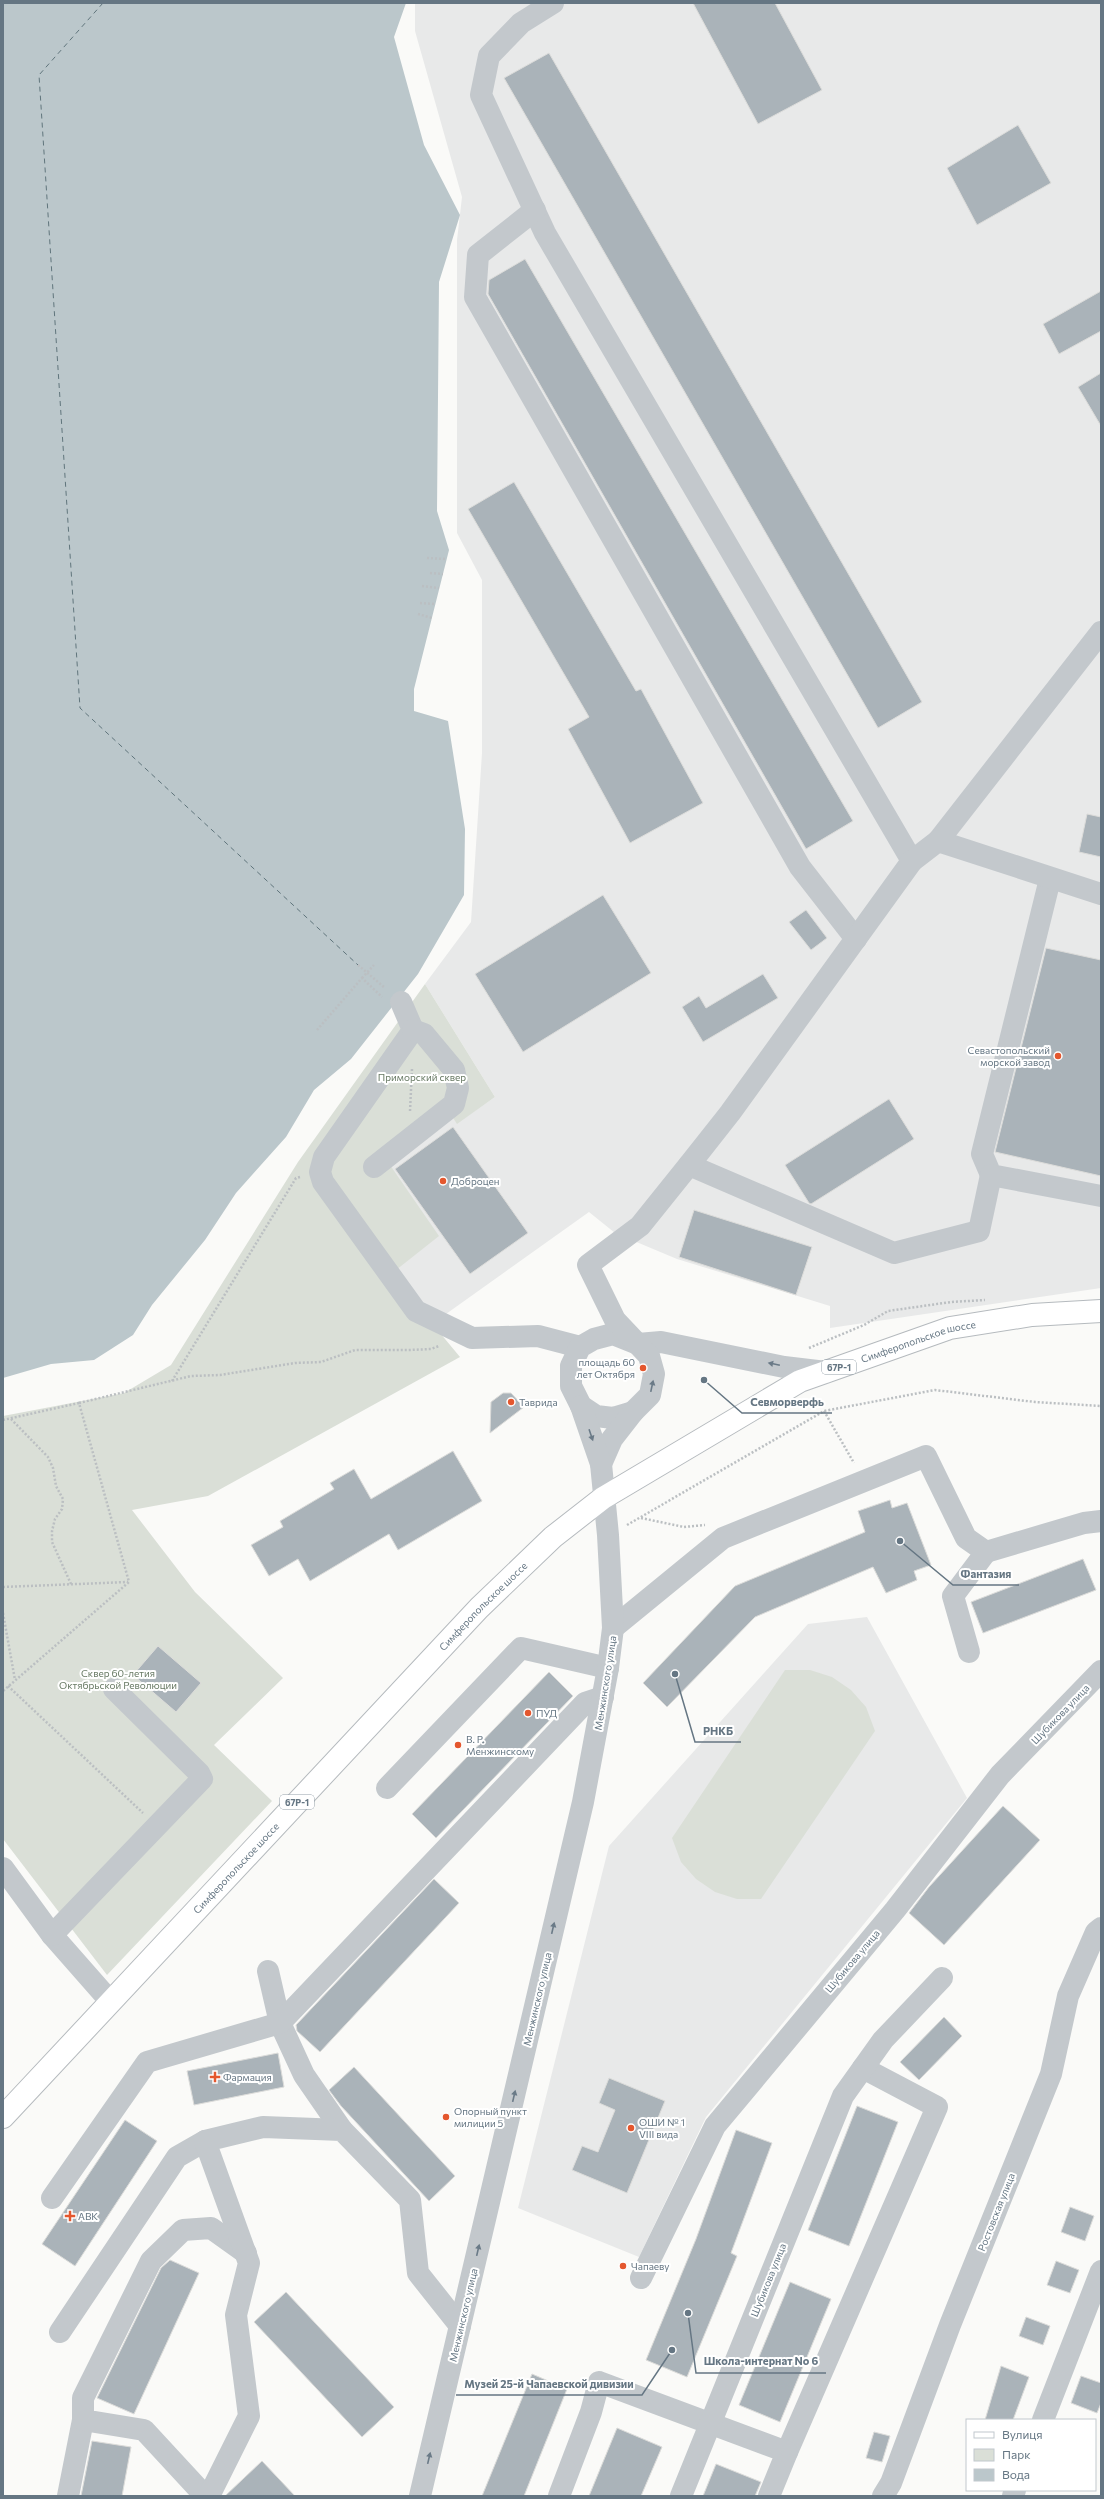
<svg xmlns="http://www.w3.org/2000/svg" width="1104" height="2499" font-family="Commissioner,sans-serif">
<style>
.built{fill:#e8e9e9}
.green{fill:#dadfd7}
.water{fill:#bbc7cb}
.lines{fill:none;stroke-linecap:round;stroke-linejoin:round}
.ferry{stroke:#60757c;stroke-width:1;stroke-dasharray:5 4;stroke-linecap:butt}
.building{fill:#aab3b9;stroke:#dcdcda}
.major-casing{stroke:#b5babe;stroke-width:24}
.path{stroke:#bbbfc2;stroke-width:2.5;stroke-dasharray:2 2;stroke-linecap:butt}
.minor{stroke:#c3c8cc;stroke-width:22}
.major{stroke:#fff;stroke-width:22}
.oneway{fill:#6a7a87}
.poi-dot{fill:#e4572e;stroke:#fff;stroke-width:1.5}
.labels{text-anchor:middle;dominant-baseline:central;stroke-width:4;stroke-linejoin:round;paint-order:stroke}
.shield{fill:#fff;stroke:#939fa8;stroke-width:1}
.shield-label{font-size:9px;font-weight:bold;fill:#657683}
.poi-label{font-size:10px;fill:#657683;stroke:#fff;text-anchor:start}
.park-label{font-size:10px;fill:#687a64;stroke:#fff}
.street-label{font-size:10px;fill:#657683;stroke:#fff}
.leader{fill:none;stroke:#657683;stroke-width:1.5}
.callout-dot{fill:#657683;stroke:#fff;stroke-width:1.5}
.callout-label{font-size:11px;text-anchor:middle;font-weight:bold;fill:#657683;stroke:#fff;stroke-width:4;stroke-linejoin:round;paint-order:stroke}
</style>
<rect width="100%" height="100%" fill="#fafaf8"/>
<g class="built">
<polygon points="415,3 1101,3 1101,1288 830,1328 830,1306 677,1259 615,1233 589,1212 432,1324 391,1274 390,1165 453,1118 457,1123 495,1097 425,984 471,922 482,753 482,580 457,533 457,240 462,197 415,31"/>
<polygon points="867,1617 967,1798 706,2117 639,2257 518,2208 609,1846 808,1624"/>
</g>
<g class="green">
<polygon points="425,984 495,1097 457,1124 453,1118 390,1165 439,1236 391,1274 460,1357 208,1496 132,1510 195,1592 283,1678 214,1745 272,1801 107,1975 3,1839 3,1416 124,1393 171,1365 298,1162"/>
<polygon points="785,1670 810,1670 832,1677 851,1690 866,1707 875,1731 761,1899 737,1899 715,1892 696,1879 681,1862 672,1838"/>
</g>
<polygon class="water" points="3,3 406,3 394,37 424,145 460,215 439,282 437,511 449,550 414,689 414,711 448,721 465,829 464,895 418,974 351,1059 314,1090 286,1137 236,1193 205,1240 152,1305 133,1335 94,1360 51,1364 3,1378"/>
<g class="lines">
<polyline class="ferry" points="103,3 39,75 80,708 358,965"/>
</g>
<g class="building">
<polygon points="693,3 775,3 822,90 758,124"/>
<polygon points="549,53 922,702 878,728 504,78"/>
<polygon points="1018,125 1051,183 977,225 947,168"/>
<polygon points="525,259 853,821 806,849 488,294 489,280"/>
<polygon points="1101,291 1101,331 1059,354 1043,324"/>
<polygon points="1101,373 1101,426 1078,387"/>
<polygon points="514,482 636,691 641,689 703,803 630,843 568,729 589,717 468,509"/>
<polygon points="1087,814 1101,817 1101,857 1079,852"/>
<polygon points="603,895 651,973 523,1052 475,974"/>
<polygon points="806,910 827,938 811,950 789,922"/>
<polygon points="1046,948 1101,960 1101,1176 995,1152"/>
<polygon points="763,974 778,998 703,1042 682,1007 699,996 706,1008"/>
<polygon points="889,1099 914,1139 811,1204 809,1203 785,1165"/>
<polygon points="453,1127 528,1233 470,1274 395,1169"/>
<polygon points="694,1210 812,1247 796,1295 679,1257"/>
<polygon points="503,1393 511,1393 524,1407 490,1433 491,1402"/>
<polygon points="453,1451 482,1501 398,1550 389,1534 310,1581 298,1559 269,1576 251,1545 283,1527 280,1521 334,1489 330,1483 354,1469 371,1499"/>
<polygon points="890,1500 892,1508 907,1503 931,1565 914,1571 917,1580 886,1593 873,1567 755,1617 667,1707 643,1683 735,1586 865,1532 858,1511"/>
<polygon points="1083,1559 1096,1590 983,1633 971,1602"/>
<polygon points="158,1646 201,1683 176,1712 133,1675"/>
<polygon points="549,1672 573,1696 436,1838 412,1814"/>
<polygon points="1003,1806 1040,1840 944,1945 909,1913 929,1887"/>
<polygon points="434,1879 459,1903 320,2052 297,2031 296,2025"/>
<polygon points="944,2017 962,2036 919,2080 900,2062"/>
<polygon points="278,2053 284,2087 194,2105 187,2071"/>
<polygon points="354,2067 455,2176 429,2201 341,2106 329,2090"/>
<polygon points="609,2078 665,2101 627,2193 572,2170 582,2146 598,2152 615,2110 599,2103"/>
<polygon points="857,2106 898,2122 849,2246 808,2230"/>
<polygon points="125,2120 157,2141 75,2266 42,2244"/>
<polygon points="736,2130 772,2143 731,2253 737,2256 687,2377 646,2360 696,2239"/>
<polygon points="1070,2207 1094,2216 1085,2241 1061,2232"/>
<polygon points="170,2260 199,2273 134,2414 97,2398 161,2268"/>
<polygon points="1056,2261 1079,2270 1070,2293 1047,2285"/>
<polygon points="790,2282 831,2299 780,2422 739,2405"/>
<polygon points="286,2292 394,2407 362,2437 254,2322"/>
<polygon points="1026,2317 1050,2326 1043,2345 1019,2336"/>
<polygon points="1001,2366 1029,2377 1013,2420 985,2420"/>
<polygon points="532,2374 567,2389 524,2496 482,2496"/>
<polygon points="1081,2376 1101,2383 1101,2403 1097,2413 1071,2403"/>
<polygon points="617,2428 662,2447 641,2496 589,2496"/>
<polygon points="874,2432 890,2436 882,2462 866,2458"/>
<polygon points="92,2441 131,2447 122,2496 81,2496"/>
<polygon points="262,2461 295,2496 225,2496"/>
<polygon points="716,2464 761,2482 755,2496 703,2496"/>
</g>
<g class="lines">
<defs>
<g id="major">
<path id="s1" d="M3 2117 479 1608 553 1537 603 1498 800 1381 950 1328 1032 1315 1101 1311"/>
</g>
</defs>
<use href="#major" class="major-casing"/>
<g class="path">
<polyline points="427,558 446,559"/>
<polyline points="430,573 443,574"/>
<polyline points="422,586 439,588"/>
<polyline points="420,603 435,604"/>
<polyline points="418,614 432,618"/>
<polyline points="358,965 385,988"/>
<polyline points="362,978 374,965"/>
<polyline points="317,1030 362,978 382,997"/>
<polyline points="410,1111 412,1069"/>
<polyline points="809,1348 864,1325 888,1311 951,1302 985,1300"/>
<polyline points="172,1381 296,1178 300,1177"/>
<polyline points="79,1403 191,1376 220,1375 295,1363 321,1362 355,1350 410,1350 431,1349 439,1346"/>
<polyline points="824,1411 854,1463"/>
<polyline points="11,1419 48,1457 53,1468 56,1486 63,1499 62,1509 55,1519 52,1531 52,1542 71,1584"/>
<polyline points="3,1420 79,1403 129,1582 3,1691"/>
<polyline points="641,1518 684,1527 705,1525"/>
<polyline points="627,1525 824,1411 935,1390 1035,1402 1101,1406"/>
<polyline points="3,1587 128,1582"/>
<polyline points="3,1613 15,1680"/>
<polyline points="8,1686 143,1813"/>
</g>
<g class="minor">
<polyline points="553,3 521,23 489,56 481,95 545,233 912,861"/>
<polyline points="535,210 478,255 475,297 800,867 856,939"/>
<polyline points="938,841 1101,632"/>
<polyline points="1050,879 982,1154 991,1175 1101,1196"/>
<polyline points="401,1002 413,1030 324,1157 320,1172 323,1182 416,1311 472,1338 538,1336 580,1347"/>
<polyline points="689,1165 894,1253 979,1231 991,1175"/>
<polyline points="374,1167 454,1104 458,1088 454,1070 424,1034 413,1030"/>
<polyline points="633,1412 613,1418 596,1416 581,1406 571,1386 571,1366 580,1347 594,1339 613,1334 638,1344 661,1342 784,1367 826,1372"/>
<polyline points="601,1464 612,1439 633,1412 650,1395 654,1374 649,1356 615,1320 588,1265 640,1226 689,1165 730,1113 912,861 938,841 1101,894"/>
<polyline points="613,1628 723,1538 926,1456 966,1538 986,1552 1084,1523 1101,1521"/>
<polyline points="969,1652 953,1596 986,1552"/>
<polyline points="387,1788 521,1648 608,1668"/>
<polyline points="3,1868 52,1935 110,2001"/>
<polyline points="52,1935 202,1779 199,1773 114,1689"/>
<polyline points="268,1971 280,2023 304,2075 342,2130"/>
<polyline points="52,2198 147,2062 280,2023 585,1703 603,1697"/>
<polyline points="641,2278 715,2126 895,1910 1000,1775 1101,1671"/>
<polyline points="60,2332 177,2157 205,2141"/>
<polyline points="1043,2420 1101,2271"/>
<polyline points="787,2452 937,2107 863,2068"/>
<polyline points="68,2496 83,2420"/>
<polyline points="205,2496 144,2430 83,2420 83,2398 151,2261 183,2230 211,2228 246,2253"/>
<polyline points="209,2496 249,2416 236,2315 249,2263 205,2141 263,2127 342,2130 410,2200 418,2273 460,2326"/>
<polyline points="420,2496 583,1802 608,1668 613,1628 608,1535 601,1464 581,1406"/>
<polyline points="559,2496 591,2412 599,2382 787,2452 769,2496"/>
<polyline points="681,2496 843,2096 883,2040 942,1978"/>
<polyline points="883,2496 891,2483 950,2325 1051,2074 1068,1996 1096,1932 1101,1928"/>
<polyline points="1013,2496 1015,2490"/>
</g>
<use href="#major" class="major"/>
</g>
<defs><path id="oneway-solid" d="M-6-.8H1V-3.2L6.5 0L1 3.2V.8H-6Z"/></defs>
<g class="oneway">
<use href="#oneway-solid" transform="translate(774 1364) rotate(-168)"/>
<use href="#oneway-solid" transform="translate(652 1386) rotate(-78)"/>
<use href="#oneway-solid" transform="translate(591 1435) rotate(71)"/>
<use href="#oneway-solid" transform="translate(553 1928) rotate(-77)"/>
<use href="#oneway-solid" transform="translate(514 2096) rotate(-77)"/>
<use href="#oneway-solid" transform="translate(478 2250) rotate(-77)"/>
<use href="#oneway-solid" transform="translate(429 2458) rotate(-77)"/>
</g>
<g class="poi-dot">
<circle cx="1058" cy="1056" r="4"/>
<circle cx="443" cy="1181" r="4"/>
<circle cx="643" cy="1368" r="4"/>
<circle cx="511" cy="1402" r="4"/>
<circle cx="528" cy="1713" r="4"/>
<circle cx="458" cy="1745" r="4"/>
<path d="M213 2071h4v4h4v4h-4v4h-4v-4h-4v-4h4z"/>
<circle cx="446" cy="2117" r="4"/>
<circle cx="631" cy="2128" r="4"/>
<path d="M68 2210h4v4h4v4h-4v4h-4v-4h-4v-4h4z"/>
<circle cx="623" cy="2266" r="4"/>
</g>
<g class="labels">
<g class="shield">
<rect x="822" y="1360" width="34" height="14" rx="3"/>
<rect x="280" y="1795" width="34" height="14" rx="3"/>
</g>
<g class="shield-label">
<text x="839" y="1367">67Р-1</text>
<text x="297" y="1802">67Р-1</text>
</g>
<g class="poi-label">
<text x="1050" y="1050" text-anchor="end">Севастопольский<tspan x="1050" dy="12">морской завод</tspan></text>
<text x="451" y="1181">Доброцен</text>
<text x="635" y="1362" text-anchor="end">площадь 60<tspan x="635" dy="12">лет Октября</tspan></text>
<text x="519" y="1402">Таврида</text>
<text x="536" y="1713">ПУД</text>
<text x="466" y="1739">В. Р.<tspan x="466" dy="12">Менжинскому</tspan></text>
<text x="223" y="2077">Фармация</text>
<text x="454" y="2111">Опорный пункт<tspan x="454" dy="12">милиции 5</tspan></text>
<text x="639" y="2122">ОШИ № 1<tspan x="639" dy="12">VIII вида</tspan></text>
<text x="78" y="2216">АВК</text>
<text x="631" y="2266">Чапаеву</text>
</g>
<g class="park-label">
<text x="422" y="1077">Приморский сквер</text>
<text x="118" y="1673">Сквер 60-летия<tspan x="118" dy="12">Октябрьской Революции</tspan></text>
</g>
<g class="street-label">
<text stroke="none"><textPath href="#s1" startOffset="1217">Симферопольское шоссе</textPath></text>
<text stroke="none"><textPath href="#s1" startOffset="701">Симферопольское шоссе</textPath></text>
<text transform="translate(605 1683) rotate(-81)">Менжинского улица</text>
<text transform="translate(1060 1714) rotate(-46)">Шубикова улица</text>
<text stroke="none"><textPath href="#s1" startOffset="341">Симферопольское шоссе</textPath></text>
<text transform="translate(852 1961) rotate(-50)">Шубикова улица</text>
<text transform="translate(537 1999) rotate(-77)">Менжинского улица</text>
<text transform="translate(996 2212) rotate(-68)">Ростовская улица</text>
<text transform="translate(768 2280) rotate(-68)">Шубикова улица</text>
<text transform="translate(463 2315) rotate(-77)">Менжинского улица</text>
</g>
</g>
<path class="leader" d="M704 1380L742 1413H832M900 1541L953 1585H1019M675 1674L695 1742H741M688 2313L696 2373H826M672 2350L642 2395H456"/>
<g class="callout-dot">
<circle cx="704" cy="1380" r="4"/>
<circle cx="900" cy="1541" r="4"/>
<circle cx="675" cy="1674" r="4"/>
<circle cx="688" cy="2313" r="4"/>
<circle cx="672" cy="2350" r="4"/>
</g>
<g class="callout-label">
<text x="787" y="1406">Севморверфь</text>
<text x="986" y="1578">Фантазия</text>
<text x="718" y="1735">РНКБ</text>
<text x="761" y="2365">Школа-интернат No 6</text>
<text x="549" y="2388">Музей 25-й Чапаевской дивизии</text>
</g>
<rect width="1104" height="2499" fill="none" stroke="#657683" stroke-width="8"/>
<rect x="966" y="2419" width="130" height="72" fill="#ffffff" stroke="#c1c8cd"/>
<rect x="974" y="2432" width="20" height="6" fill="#ffffff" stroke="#c1c8cd"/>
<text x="1002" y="2439" font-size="12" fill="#657683">Вулиця</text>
<rect x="974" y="2449" width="20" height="12" fill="#dadfd7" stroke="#c1c8cd"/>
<text x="1002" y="2459" font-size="12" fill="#657683">Парк</text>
<rect x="974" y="2469" width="20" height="12" fill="#bbc7cb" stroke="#c1c8cd"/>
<text x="1002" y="2479" font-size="12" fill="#657683">Вода</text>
</svg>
